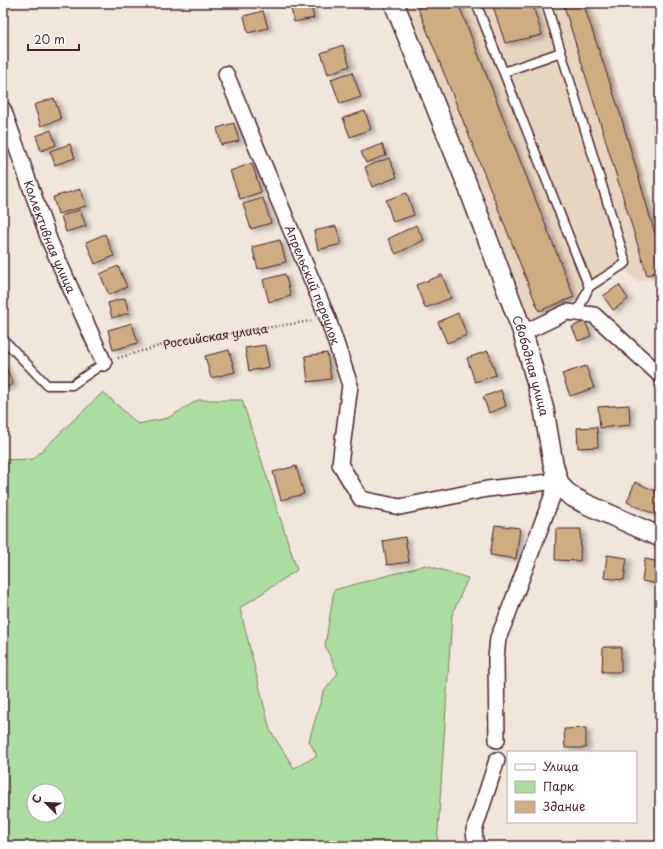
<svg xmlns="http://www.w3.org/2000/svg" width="663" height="849" font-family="'Playpen Sans',sans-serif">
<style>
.built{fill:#e7d5c0}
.green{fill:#abdd9e;stroke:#7a7e64;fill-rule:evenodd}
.building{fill:#cfad82;stroke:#4a1f2b;filter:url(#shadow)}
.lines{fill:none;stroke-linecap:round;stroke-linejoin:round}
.service-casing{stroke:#4a1f2b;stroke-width:11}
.minor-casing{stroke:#4a1f2b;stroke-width:18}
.tertiary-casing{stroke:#4a1f2b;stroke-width:22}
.path{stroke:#4a1f2b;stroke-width:2.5;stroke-dasharray:1 3;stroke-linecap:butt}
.service{stroke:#fff;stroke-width:8}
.minor{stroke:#fff;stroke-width:15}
.tertiary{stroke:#fff;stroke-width:19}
.labels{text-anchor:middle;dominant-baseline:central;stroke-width:3.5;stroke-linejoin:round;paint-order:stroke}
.street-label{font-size:12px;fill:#4a1f2b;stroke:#fff}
</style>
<defs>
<filter id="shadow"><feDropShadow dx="4.5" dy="2.5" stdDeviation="2" flood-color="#0004"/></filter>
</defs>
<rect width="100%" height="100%" fill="#f1e6da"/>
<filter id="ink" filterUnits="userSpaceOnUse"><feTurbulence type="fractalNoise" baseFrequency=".025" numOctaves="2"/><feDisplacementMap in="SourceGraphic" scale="8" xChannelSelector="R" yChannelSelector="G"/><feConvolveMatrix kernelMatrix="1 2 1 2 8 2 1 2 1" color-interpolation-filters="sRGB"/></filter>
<g filter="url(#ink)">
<polygon class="built" points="400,3 593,3 660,232 660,275 637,282 620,262 581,287 571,305 527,322"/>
<g class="green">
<polygon points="660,124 660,173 653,125"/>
<path d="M103 392 138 424 168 418 198 400H242L297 570 240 608 270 730 294 768 317 756 309 741 323 693 338 673 325 646 334 590 426 565 468 578 452 615 437 846H3V460L33 459ZM34 791H58V815H34Z"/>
</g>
<g class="building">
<polygon points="296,3 310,3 314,18 294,22 290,4"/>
<polygon points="416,3 458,3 574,297 539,311"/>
<polygon points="492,3 532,3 542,35 505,43"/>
<polygon points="563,3 583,3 620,113 660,251 660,271 647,275 599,119"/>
<polygon points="263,11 268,28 248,33 244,16"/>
<polygon points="343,45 350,66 328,74 321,53"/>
<polygon points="352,72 361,97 340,104 331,79"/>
<polygon points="54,98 61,119 41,126 34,105"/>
<polygon points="365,111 371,129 350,137 343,118"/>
<polygon points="234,123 239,141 221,145 217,128"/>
<polygon points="51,130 56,145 41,151 36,136"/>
<polygon points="70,144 75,158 55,165 50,151"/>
<polygon points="382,144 386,155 366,163 361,152"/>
<polygon points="389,158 397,177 372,187 365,167"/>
<polygon points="252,163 261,192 240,199 230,171"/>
<polygon points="81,189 86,206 58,214 53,197"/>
<polygon points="407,193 414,215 393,222 386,200"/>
<polygon points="263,198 271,223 251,229 243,204"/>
<polygon points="80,210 86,226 66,232 61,216"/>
<polygon points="416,225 424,240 396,254 388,239"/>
<polygon points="336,226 341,244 318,250 314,231"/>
<polygon points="105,234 114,256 95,264 86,242"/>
<polygon points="280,240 286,262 258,269 252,247"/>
<polygon points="118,266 127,287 109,295 100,274"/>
<polygon points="285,274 291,296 269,302 263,280"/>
<polygon points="442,275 451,298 425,308 416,285"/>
<polygon points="619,285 628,299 613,310 603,296"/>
<polygon points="125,298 129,313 112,318 108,303"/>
<polygon points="458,313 467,335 447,343 438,322"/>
<polygon points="585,321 591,336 578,341 572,327"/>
<polygon points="132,323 138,343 113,350 108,330"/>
<polygon points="265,345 269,367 249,371 245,348"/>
<polygon points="229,350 235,372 211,378 205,356"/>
<polygon points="488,351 496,375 475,382 467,358"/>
<polygon points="327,353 331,379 308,382 305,356"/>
<polygon points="3,361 13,384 3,389"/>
<polygon points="586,366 594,388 570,396 562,374"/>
<polygon points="501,390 506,406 489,413 483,397"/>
<polygon points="629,405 630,425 600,428 598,407"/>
<polygon points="597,427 598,447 578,448 577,428"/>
<polygon points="296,466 304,494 281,500 273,472"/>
<polygon points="635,482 660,493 660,517 627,502"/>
<polygon points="495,525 520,528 516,559 490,555"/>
<polygon points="556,529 581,529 580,561 555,560"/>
<polygon points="405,537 409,562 387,565 383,541"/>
<polygon points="607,555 627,558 624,580 604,578"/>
<polygon points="645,559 660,562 660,573 658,584 642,581"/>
<polygon points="603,647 621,647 621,672 602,672"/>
<polygon points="586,728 586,748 565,748 564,729"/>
</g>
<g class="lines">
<defs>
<g id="service">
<polyline points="476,3 589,287"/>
<polyline points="546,3 626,263 589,287 577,313"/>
<polyline points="504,72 561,52"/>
<polyline points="3,339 47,385 72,385 104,363"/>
</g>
<g id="minor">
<path id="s2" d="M226 74 328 319 350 385 340 464 361 499 400 507 487 489 558 481 506 619 498 638 496 658 497 740"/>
<path id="s3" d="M3 109 50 242 104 363"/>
<polyline points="523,333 567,312 594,315 660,375"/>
<polyline points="476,846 474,831 497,760"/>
</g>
<g id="tertiary">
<path id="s4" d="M394 3 467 184 523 333 544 410 553 463 558 481 563 489 571 496 584 503 660 537"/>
</g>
</defs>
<use href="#service" class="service-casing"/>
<use href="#minor" class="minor-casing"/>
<use href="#tertiary" class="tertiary-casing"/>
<path class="path" id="s1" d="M118 358 173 342 311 321"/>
<use href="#service" class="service"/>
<use href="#minor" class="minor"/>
<use href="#tertiary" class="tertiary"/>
</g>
</g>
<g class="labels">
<g class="street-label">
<text stroke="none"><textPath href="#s3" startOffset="136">Коллективная улица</textPath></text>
<text stroke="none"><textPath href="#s2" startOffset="228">Апрельский переулок</textPath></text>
<text stroke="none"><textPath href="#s1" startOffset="100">Российская улица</textPath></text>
<text stroke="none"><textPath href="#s4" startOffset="388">Свободная улица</textPath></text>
</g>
</g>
<rect width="663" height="849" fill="none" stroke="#fff" stroke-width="16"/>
<rect x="8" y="8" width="647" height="833" fill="none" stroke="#4a1f2b" stroke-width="1.5" filter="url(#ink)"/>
<rect x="507" y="751" width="130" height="72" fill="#ffffff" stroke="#b7a5aa"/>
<rect x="515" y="764" width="20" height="6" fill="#ffffff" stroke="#b7a5aa"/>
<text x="543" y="771" font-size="12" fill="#4a1f2b">Улица</text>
<rect x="515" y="781" width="20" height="12" fill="#abdd9e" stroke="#b7a5aa"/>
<text x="543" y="791" font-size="12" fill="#4a1f2b">Парк</text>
<rect x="515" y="801" width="20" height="12" fill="#cfad82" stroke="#b7a5aa"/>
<text x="543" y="811" font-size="12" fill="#4a1f2b">Здание</text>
<g transform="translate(46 803) rotate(294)"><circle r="19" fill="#ffffff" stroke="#b7a5aa"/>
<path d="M0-3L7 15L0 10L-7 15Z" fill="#4a1f2b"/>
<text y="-6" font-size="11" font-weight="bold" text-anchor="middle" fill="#4a1f2b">С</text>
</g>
<path d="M28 44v6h51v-6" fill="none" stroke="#4a1f2b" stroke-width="2"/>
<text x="34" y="44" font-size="12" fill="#4a1f2b" stroke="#ffffff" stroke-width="3" paint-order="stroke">20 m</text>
</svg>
